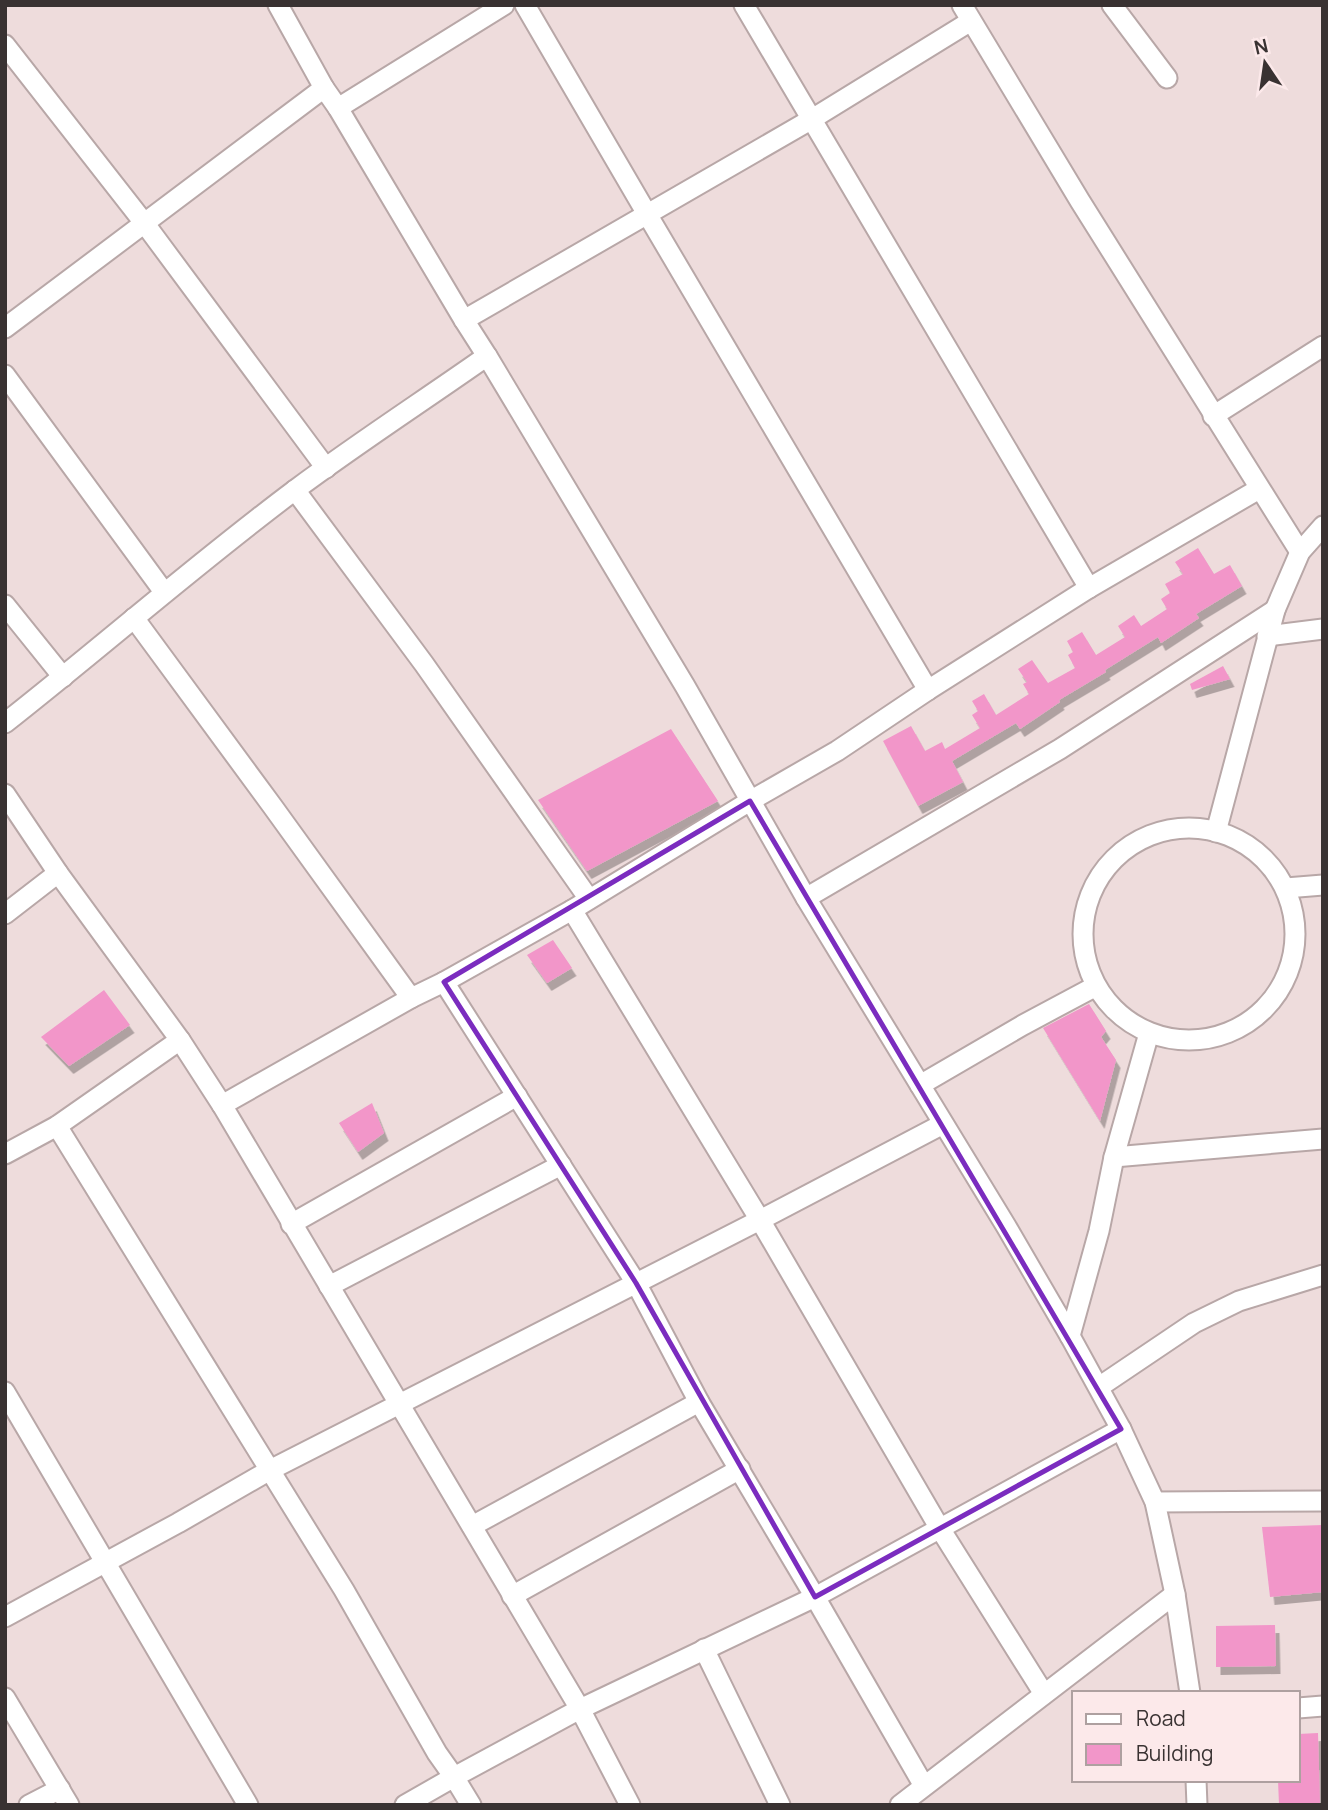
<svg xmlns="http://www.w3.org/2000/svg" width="1328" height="1810" font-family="Manrope,sans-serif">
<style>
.building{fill:#f296c9;filter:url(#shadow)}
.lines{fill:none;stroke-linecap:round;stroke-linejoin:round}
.minor-casing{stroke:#b8a7a7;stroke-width:23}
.minor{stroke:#fff;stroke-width:19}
.marked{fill:none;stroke:#7b2cbf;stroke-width:5;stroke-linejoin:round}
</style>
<defs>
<filter id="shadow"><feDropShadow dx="4.5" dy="8" stdDeviation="0" flood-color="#0004"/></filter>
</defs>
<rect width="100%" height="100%" fill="#eedcdc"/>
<g class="building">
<polygon points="1198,548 1214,574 1230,565 1242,586 1196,614 1199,618 1161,643 1158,637 1105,670 1106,672 1059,700 1060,702 1020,729 1016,723 952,761 963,782 918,806 883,741 911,726 925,751 942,742 945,749 980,728 972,715 978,711 972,701 984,694 996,715 1029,694 1023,684 1027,682 1018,669 1032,660 1048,683 1075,668 1068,655 1073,652 1067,641 1082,632 1096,655 1125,637 1118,626 1134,615 1141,626 1167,609 1161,599 1170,593 1165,584 1183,574 1175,562"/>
<polygon points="1223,666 1230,679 1192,690 1190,684"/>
<polygon points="671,729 718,801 587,871 538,800"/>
<polygon points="553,940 572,968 547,983 527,955"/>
<polygon points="104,990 130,1025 69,1066 41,1037"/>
<polygon points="1089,1004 1106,1031 1101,1037 1116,1060 1100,1121 1043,1028"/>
<polygon points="372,1103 384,1133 358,1152 339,1123"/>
<polygon points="1323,1525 1323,1592 1270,1597 1262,1527"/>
<polygon points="1275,1625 1276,1666 1216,1667 1216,1626"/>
<polygon points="1318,1733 1320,1805 1279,1805 1278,1780 1298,1780 1298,1734"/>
</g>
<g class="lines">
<defs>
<g id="minor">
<polyline points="278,5 324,88 338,108 464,320 487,356 685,686 806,898 1006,1226 1070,1336 1121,1429 1155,1502 1175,1594 1190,1693"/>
<polyline points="525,5 647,214 928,690"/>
<polyline points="744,5 1089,588"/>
<polyline points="962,5 1080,201 1300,552"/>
<polyline points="1112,5 1167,78"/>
<polyline points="5,45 145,224 326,468"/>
<polyline points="338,108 504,5"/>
<polyline points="464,320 812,119 971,21"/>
<polyline points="5,328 324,88"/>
<polyline points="5,375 164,592"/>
<polyline points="1213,416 1323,346"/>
<polyline points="295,490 424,664 589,899"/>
<polyline points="5,605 63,677"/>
<polyline points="134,618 273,807 411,998"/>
<polyline points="1267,636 1323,629"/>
<path d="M5 723C103 646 196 564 295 490 358 443 423 401 487 356"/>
<polyline points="5,794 58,873 180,1040 57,1126 5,1154"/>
<circle cx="1189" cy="934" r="106"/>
<polyline points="1216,832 1275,610 1300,552 1323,526"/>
<polyline points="1286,888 1323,885"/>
<polyline points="806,898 1060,749 1275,610"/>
<polyline points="572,910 760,1220 939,1527 1044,1694"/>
<polyline points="5,914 58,873"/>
<polyline points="444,982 636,1283 699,1402 815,1597 924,1786"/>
<polyline points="180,1040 222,1105 580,1709 630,1805"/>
<polyline points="920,1085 1023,1025 1096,986"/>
<polyline points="222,1105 411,998 444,982 572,910 750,801 837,751 928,690 1089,588 1259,489"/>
<polyline points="57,1126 344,1590 437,1753 454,1777 580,1709 815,1597 1121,1429"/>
<polyline points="1114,1157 1323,1139"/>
<polyline points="291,1224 517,1096"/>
<polyline points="329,1286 561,1165"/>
<polyline points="1070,1336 1099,1231 1114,1157 1149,1033"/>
<polyline points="1099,1387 1194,1323 1239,1301 1323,1275"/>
<polyline points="5,1392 248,1805"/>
<polyline points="1155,1502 1323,1501"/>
<polyline points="472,1526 699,1402"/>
<polyline points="512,1596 740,1469"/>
<polyline points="5,1617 178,1523 270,1470 760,1220 943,1124"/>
<polyline points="704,1649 780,1805"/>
<polyline points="5,1698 69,1805"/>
<polyline points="1298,1708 1323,1706"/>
<polyline points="1196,1780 1197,1805"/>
<polyline points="29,1805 60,1789"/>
<polyline points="405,1805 454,1777 471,1805"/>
<polyline points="900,1805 1175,1594"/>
</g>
</defs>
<use href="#minor" class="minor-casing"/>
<use href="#minor" class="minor"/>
</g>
<path class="marked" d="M750 801 1121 1429 815 1597 636 1283 444 982Z"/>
<rect width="1328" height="1810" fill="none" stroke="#393232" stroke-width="14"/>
<rect x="1072" y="1691" width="228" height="91" fill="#fce9ea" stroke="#aea0a0" stroke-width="2"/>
<rect x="1086" y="1714" width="35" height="10" fill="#ffffff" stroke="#aea0a0" stroke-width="2"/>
<text x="1136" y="1726" font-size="21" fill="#393232">Road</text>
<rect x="1086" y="1744" width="35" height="21" fill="#f296c9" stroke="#aea0a0" stroke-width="2"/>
<text x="1136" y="1761" font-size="21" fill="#393232">Building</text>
<g transform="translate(1265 63) rotate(347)" stroke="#fce9ea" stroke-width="5" paint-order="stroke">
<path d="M0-5L12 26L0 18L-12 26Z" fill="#393232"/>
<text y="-10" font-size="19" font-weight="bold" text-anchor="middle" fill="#393232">N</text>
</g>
</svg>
